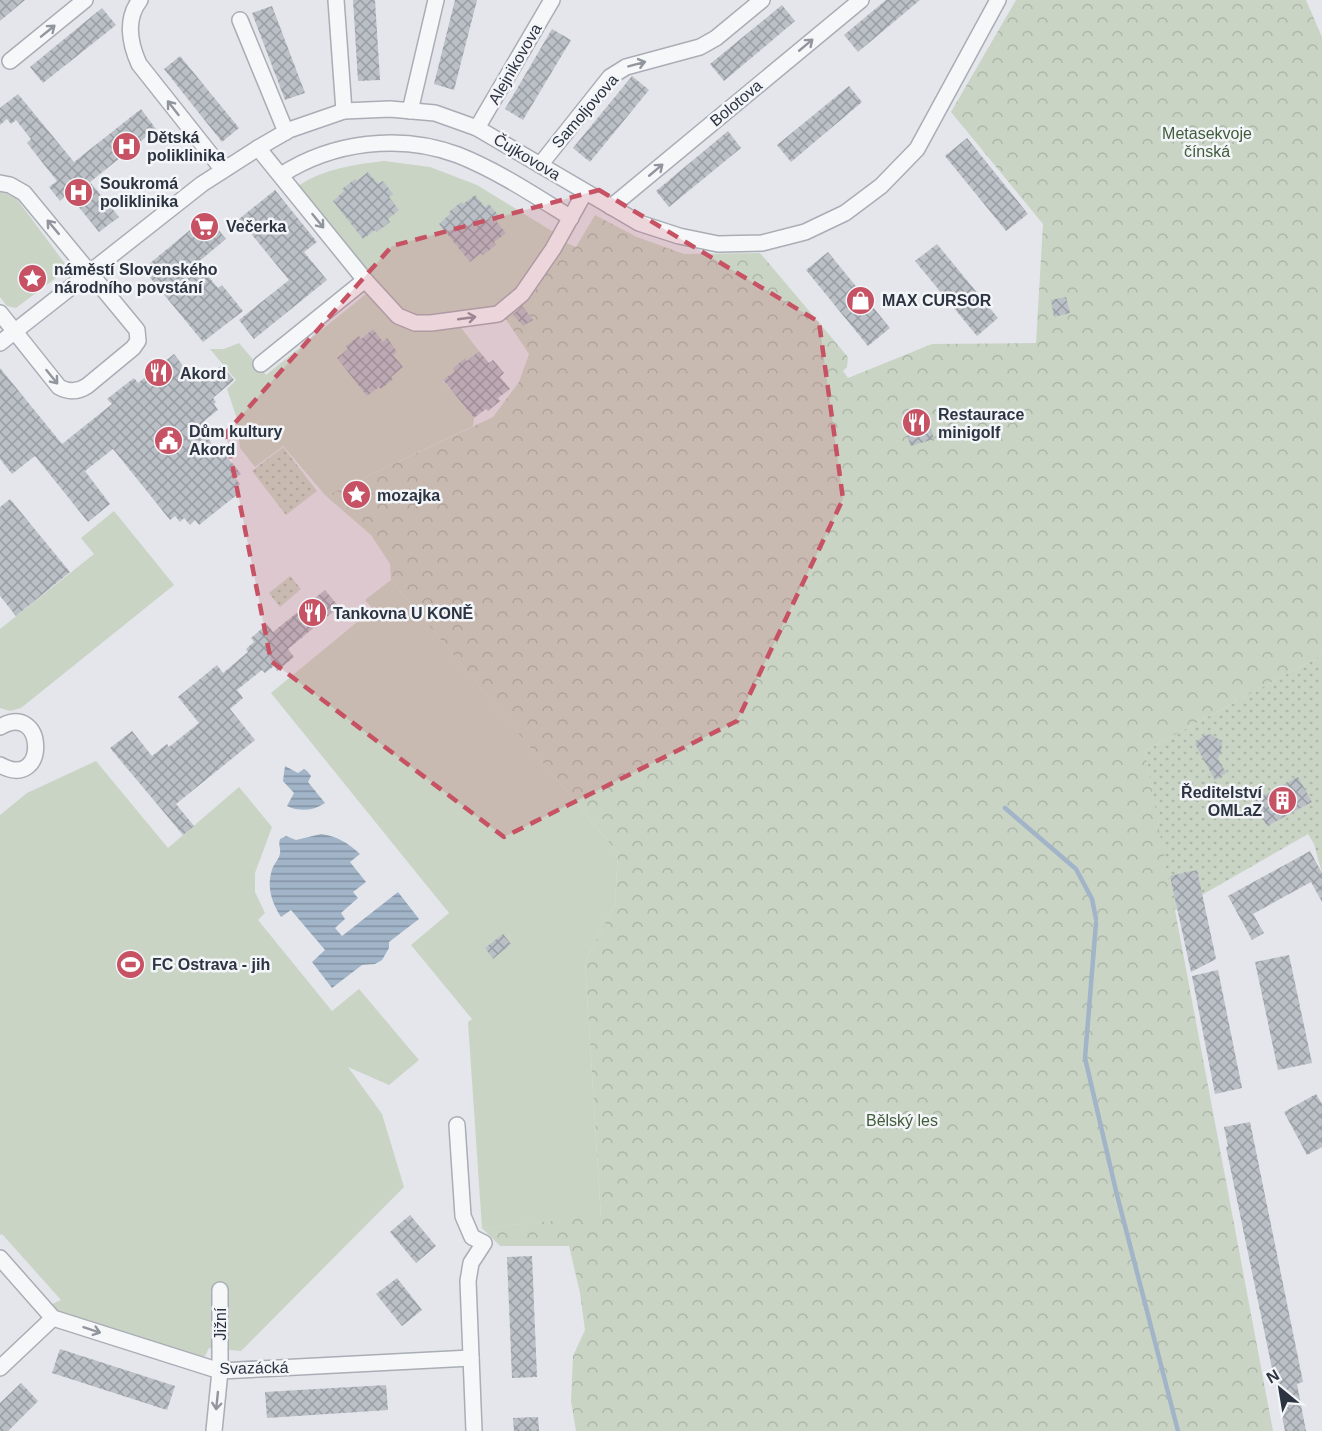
<svg xmlns="http://www.w3.org/2000/svg" width="1322" height="1431" font-family="Helvetica,sans-serif">
<style>
.grass{fill:#c9d4c5}
.forest{fill:url(#forest-crowns)}
.park{fill:url(#park-dots)}
.water{fill:url(#water-rules)}
.lines{fill:none;stroke-linecap:round;stroke-linejoin:round}
.stream{stroke:#a1b4c8;stroke-width:4.5}
.building{fill:url(#building-cross-hatch)}
.street-casing{stroke:#a9adb5;stroke-width:18}
.street{stroke:#f6f7f9;stroke-width:15}
.oneway{stroke:#91969e}
.marked{fill:#c65263;fill-opacity:0.2;stroke:#c65263;stroke-width:4.5;stroke-dasharray:12 8;stroke-linejoin:round}
.labels{text-anchor:middle;dominant-baseline:central;stroke-width:5;stroke-linejoin:round;paint-order:stroke}
.street-label{font-size:16px;fill:#2c3442;stroke:#f3f5f8}
.park-label{font-size:16px;fill:#415d3a;stroke:#f3f5f8}
.poi-label{font-size:16px;font-weight:bold;fill:#2c3442;stroke:#f3f5f8;text-anchor:start}
</style>
<defs>
<pattern id="forest-crowns" width="20" height="18" patternUnits="userSpaceOnUse" patternTransform="scale(1.5)"><rect width="20" height="18" fill="#c9d4c5"/><path d="M2 6a3 3 0 1 1 6 0M12 15a3 3 0 1 1 6 0" fill="none" stroke="#adb7aa"/></pattern>
<pattern id="park-dots" width="8" height="8" patternUnits="userSpaceOnUse" patternTransform="scale(1.5)"><rect width="8" height="8" fill="#c9d4c5"/><path d="M2 2h.1M6 6h.1" fill="none" stroke="#adb7aa" stroke-width="1.8" stroke-linecap="round"/></pattern>
<pattern id="water-rules" width="6" height="5" patternUnits="userSpaceOnUse" patternTransform="scale(1.5)"><rect width="6" height="5" fill="#a1b4c8"/><path d="M0 2.5h6" fill="none" stroke="#8393a4"/></pattern>
<pattern id="building-cross-hatch" width="8" height="8" patternUnits="userSpaceOnUse" patternTransform="scale(1.5)"><rect width="8" height="8" fill="#bbc0c7"/><path d="M0 0l8 8M0 8l8-8" fill="none" stroke="#989da3"/></pattern>
</defs>
<rect width="100%" height="100%" fill="#e4e6eb"/>
<g class="grass">
<path d="M384 161 430 167 477 185 560 236 498 314 455 320 479 351 467 361 465 358 453 368 455 371 443 381 474 418 473 426 326 496 283 446 255 467 240 448 236 416 227 389 236 380 210 349H224L239 343 266 375 372 289 293 190C319 169 352 165 384 161Z"/>
<polygon points="0,191 16,198 66,265 65,271 16,308 7,306 0,297"/>
<polygon points="114,511 174,585 21,708 10,711 0,708 0,629 94,554 81,538"/>
<polygon points="391,580 618,853 615,904 585,962 601,1217 482,1228 468,1022 472,1019 411,945 449,913 271,693 373,609 365,600"/>
<polygon points="96,761 168,848 239,787 272,827 255,873 255,892 265,913 258,920 332,1011 359,989 419,1060 389,1085 348,1067 382,1114 404,1187 241,1351 209,1348 205,1356 200,1358 63,1315 50,1305 61,1300 2,1234 0,1235 0,815 27,793"/>
</g>
<polygon class="forest" points="1016,0 1306,0 1322,37 1322,655 1145,751 1273,1431 576,1431 571,1401 573,1356 585,1330 580,1293 569,1246 500,1246 482,1228 601,1216 585,962 615,904 618,853 391,580 390,564 371,535 326,496 493,417 519,382 529,354 503,315 562,241 576,247 595,215 637,237 684,254 760,253 848,357 847,367 843,371 848,378 932,344 1036,343 1043,224 951,112"/>
<g class="park">
<polygon points="283,447 317,491 286,515 252,471"/>
<polygon points="290,576 301,589 280,607 269,593"/>
<polygon points="1322,655 1322,873 1314,844 1308,834 1174,911 1145,751"/>
</g>
<g class="water">
<path d="M285 766 298 773 304 769 307 771 311 776 308 782 325 803C313 811 300 812 287 806L294 793 283 781Z"/>
<path d="M321 834C337 836 348 843 360 854L350 862 366 882 353 892 358 898 341 913 345 919 335 928 342 936 398 892 419 919 389 942V948L382 960 375 964 362 965 332 988 312 962 325 950 291 910 281 917C271 901 266 885 273 867 275 863 280 857 280 853 281 848 278 845 280 839L286 836 296 840Z"/>
</g>
<g class="lines">
<g class="stream">
<polyline points="1005,808 1076,869 1092,899 1096,919"/>
<polyline points="1096,923 1085,1058 1116,1191 1178,1431"/>
</g>
</g>
<g class="building">
<polygon points="0,0 25,0 0,21"/>
<polygon points="353,0 375,0 380,80 358,81"/>
<polygon points="455,0 477,0 454,90 434,84"/>
<polygon points="886,0 920,0 858,52 844,35"/>
<polygon points="782,5 795,21 724,81 710,64"/>
<polygon points="272,6 305,93 285,100 252,13"/>
<polygon points="102,8 116,25 43,83 30,67"/>
<polygon points="552,29 571,40 523,120 505,109"/>
<polygon points="180,56 239,128 222,142 164,69"/>
<polygon points="632,76 649,90 590,162 573,148"/>
<polygon points="849,86 862,102 791,162 777,145"/>
<polygon points="18,94 74,162 141,109 156,129 90,182 119,217 99,232 68,194 60,201 49,187 57,181 27,143 31,139 16,120 11,124 7,119 0,125 0,108"/>
<polygon points="728,131 741,148 669,207 656,191"/>
<polygon points="967,138 1028,214 1006,231 945,156"/>
<polygon points="368,172 378,184 383,181 393,194 389,197 399,210 388,219 390,222 377,232 375,230 363,239 333,201 344,191 342,189 355,179 357,181"/>
<polygon points="275,190 317,242 304,252 327,280 254,339 239,320 289,280 239,219"/>
<polygon points="475,195 485,207 489,204 500,217 496,221 506,233 494,242 496,245 483,255 481,253 470,262 439,224 450,214 449,212 461,202 463,204"/>
<polygon points="207,216 226,239 197,263 218,288 222,285 243,311 203,342 143,269 196,225 199,229"/>
<polygon points="937,244 998,318 977,336 915,261"/>
<polygon points="828,252 890,328 868,346 806,270"/>
<polygon points="1066,297 1070,313 1054,317 1051,300"/>
<polygon points="522,306 533,320 523,326 513,315"/>
<polygon points="373,329 383,342 387,338 397,352 393,355 403,367 391,377 393,379 381,389 379,387 367,396 337,358 348,349 346,346 359,336 361,339"/>
<polygon points="479,351 489,363 493,360 504,373 500,377 510,389 498,398 500,401 488,411 486,409 474,418 443,380 455,371 453,368 465,358 467,361"/>
<polygon points="174,354 184,367 186,365 200,382 222,365 234,380 213,398 216,402 214,404 218,410 204,421 206,424 200,429 209,438 215,452 220,448 241,474 235,478 240,484 234,489 238,494 199,525 195,520 190,525 184,518 180,522 175,516 170,520 113,449 85,471 110,504 88,522 35,456 12,474 0,459 0,368 62,444 112,404 107,399 121,388 134,378 138,383"/>
<polygon points="931,428 934,439 911,446 907,436"/>
<polygon points="10,499 70,572 16,616 0,596 0,507"/>
<polygon points="325,590 339,607 288,649 294,657 277,671 274,666 265,673 262,670 237,690 243,698 230,709 255,740 176,804 194,826 183,835 110,748 132,731 152,756 167,744 169,747 199,723 178,697 217,665 223,673 248,652 246,649 254,642 251,638 267,624 273,632"/>
<polygon points="1211,734 1221,741 1222,748 1218,759 1226,773 1215,780 1195,744 1203,736"/>
<polygon points="1298,777 1312,802 1267,826 1253,801"/>
<polygon points="1310,851 1322,873 1322,902 1311,882 1253,914 1264,933 1252,940 1228,896"/>
<polygon points="1197,870 1216,959 1191,972 1170,876"/>
<polygon points="503,934 511,944 493,959 485,948"/>
<polygon points="1289,955 1312,1063 1278,1070 1255,962"/>
<polygon points="1218,970 1242,1088 1215,1094 1192,976"/>
<polygon points="1316,1094 1322,1104 1322,1147 1307,1155 1284,1112"/>
<polygon points="1250,1122 1303,1382 1297,1384 1306,1431 1285,1431 1226,1147 1228,1146 1224,1127"/>
<polygon points="410,1215 436,1246 416,1263 390,1232"/>
<polygon points="532,1256 537,1377 512,1378 507,1257"/>
<polygon points="397,1278 422,1310 402,1326 376,1294"/>
<polygon points="60,1349 175,1386 167,1410 52,1373"/>
<polygon points="21,1383 38,1401 8,1431 0,1431 0,1403"/>
<polygon points="386,1385 388,1410 267,1418 265,1392"/>
<polygon points="538,1417 539,1431 514,1431 513,1418"/>
</g>
<g class="lines">
<defs>
<g id="street">
<path d="M140 0C125 19 130 44 139 64L223 170"/>
<polyline points="336,0 344,111"/>
<polyline points="240,20 286,132"/>
<polyline points="10,61 85,0"/>
<polyline points="410,111 436,0"/>
<polyline points="477,128 552,0"/>
<polyline points="258,148 365,280 398,316 415,323 431,323 498,314 522,294 553,249 585,192"/>
<polyline points="540,165 610,77 626,67 700,47 716,38 762,0"/>
<path d="M281 175C332 142 400 133 458 155 498 171 534 195 571 218"/>
<path d="M0 183 10 185 24 193 137 330 138 341 133 348 87 386C78 392 68 392 59 387L0 313"/>
<polyline points="611,207 861,0"/>
<polyline points="0,343 202,184 258,148 289,130 344,111 390,109 435,113 477,128 639,223 679,236 718,244 762,243 805,232 845,213 881,186 917,149 998,0"/>
<polyline points="261,364 365,280"/>
<path d="M0 727C46 700 49 792 0 765"/>
<polyline points="457,1125 463,1216 472,1237 484,1243 471,1263 468,1281 474,1431"/>
<polyline points="0,1258 53,1318 220,1371 471,1358"/>
<polyline points="0,1368 53,1318"/>
<polyline points="214,1431 220,1371 220,1290"/>
</g>
</defs>
<use href="#street" class="street-casing"/>
<use href="#street" class="street"/>
</g>
<defs><path id="oneway-shaft" d="M-6 0H5M1.5-3L5.5 0L1.5 3" fill="none" stroke-width="1.6" stroke-linecap="round" stroke-linejoin="round" transform="scale(1.5)"/></defs>
<g class="oneway">
<use href="#oneway-shaft" transform="translate(48 31) rotate(-39)"/>
<use href="#oneway-shaft" transform="translate(806 45) rotate(-40)"/>
<use href="#oneway-shaft" transform="translate(637 64) rotate(-15)"/>
<use href="#oneway-shaft" transform="translate(173 108) rotate(-128)"/>
<use href="#oneway-shaft" transform="translate(656 170) rotate(-40)"/>
<use href="#oneway-shaft" transform="translate(318 221) rotate(51)"/>
<use href="#oneway-shaft" transform="translate(53 227) rotate(-130)"/>
<use href="#oneway-shaft" transform="translate(467 318) rotate(-8)"/>
<use href="#oneway-shaft" transform="translate(52 377) rotate(51)"/>
<use href="#oneway-shaft" transform="translate(92 1330) rotate(18)"/>
<use href="#oneway-shaft" transform="translate(217 1401) rotate(96)"/>
</g>
<path class="marked" d="M599 190 819 322 843 499 737 721 504 837 271 661 226 433 392 246Z"/>
<defs>
<symbol id="hospital-disc" viewBox="-11 -11 22 22"><circle r="9.5" fill="#c65263" stroke="#f3f5f8"/><path d="M-5-5h3v3.5h4V-5h3V5h-3V1.5h-4V5h-3Z" fill="#fff"/></symbol>
<symbol id="supermarket-disc" viewBox="-11 -11 22 22"><circle r="9.5" fill="#c65263" stroke="#f3f5f8"/><path d="M-6-5.5h2.5l.6 2H6L4.5 2H-2.5L-4.4-4H-6ZM-1.5 3.2a1.3 1.3 0 1 0 .1 0ZM3 3.2a1.3 1.3 0 1 0 .1 0Z" fill="#fff"/></symbol>
<symbol id="sight-disc" viewBox="-11 -11 22 22"><circle r="9.5" fill="#c65263" stroke="#f3f5f8"/><path d="M0-6L1.8-2.2L6-1.7L2.9 1.2L3.7 5.4L0 3.3L-3.7 5.4L-2.9 1.2L-6-1.7L-1.8-2.2Z" fill="#fff"/></symbol>
<symbol id="shop-disc" viewBox="-11 -11 22 22"><circle r="9.5" fill="#c65263" stroke="#f3f5f8"/><path d="M-5-2.5h2.3a2.7 3.5 0 0 1 5.4 0H5L5.5 6h-11ZM-1.5-2.5h3a1.5 2.3 0 0 0-3 0Z" fill="#fff"/></symbol>
<symbol id="restaurant-disc" viewBox="-11 -11 22 22"><circle r="9.5" fill="#c65263" stroke="#f3f5f8"/><path d="M-5-6h1v4h1v-4h1v4h1v-4h1v5L-1.5 .5V6h-2V.5L-5-1ZM5-6V6H3V1.5H1.5Q1.5-4 5-6Z" fill="#fff"/></symbol>
<symbol id="civic-disc" viewBox="-11 -11 22 22"><circle r="9.5" fill="#c65263" stroke="#f3f5f8"/><path d="M-.6-6.5H3V-4.5H.6V-3L4-1V1h2V6H-6V1h2V-1L-.6-3ZM-1.2 2.5V6h2.4V2.5Z" fill="#fff"/></symbol>
<symbol id="building-disc" viewBox="-11 -11 22 22"><circle r="9.5" fill="#c65263" stroke="#f3f5f8"/><path d="M-4-6H4V6H1V3H-1V6H-4ZM-2.5-4.3h1.7v1.8h-1.7ZM.8-4.3h1.7v1.8H.8ZM-2.5-1h1.7V.8h-1.7ZM.8-1h1.7V.8H.8Z" fill="#fff"/></symbol>
<symbol id="stadium-disc" viewBox="-11 -11 22 22"><circle r="9.5" fill="#c65263" stroke="#f3f5f8"/><path d="M0-5a6.5 5 0 1 0 0 10a6.5 5 0 1 0 0-10ZM-3.5-1.8h7v3.6h-7Z" fill="#fff"/></symbol>
</defs>
<g fill-rule="evenodd">
<use href="#hospital-disc" x="110" y="130" width="33" height="33"/>
<use href="#hospital-disc" x="62" y="176" width="33" height="33"/>
<use href="#supermarket-disc" x="188" y="210" width="33" height="33"/>
<use href="#sight-disc" x="16" y="262" width="33" height="33"/>
<use href="#shop-disc" x="844" y="284" width="33" height="33"/>
<use href="#restaurant-disc" x="142" y="356" width="33" height="33"/>
<use href="#restaurant-disc" x="900" y="406" width="33" height="33"/>
<use href="#civic-disc" x="152" y="424" width="33" height="33"/>
<use href="#sight-disc" x="340" y="478" width="33" height="33"/>
<use href="#restaurant-disc" x="296" y="596" width="33" height="33"/>
<use href="#building-disc" x="1266" y="784" width="33" height="33"/>
<use href="#stadium-disc" x="114" y="948" width="33" height="33"/>
</g>
<g class="labels">
<g class="street-label">
<text transform="translate(515 64) rotate(-60)">Alejnikovova</text>
<text transform="translate(736 103) rotate(-40)">Bolotova</text>
<text transform="translate(585 111) rotate(-49)">Samoljovova</text>
<text transform="translate(527 157) rotate(31)">Čujkovova</text>
<text transform="translate(220 1324) rotate(-90)">Jižní</text>
<text transform="translate(254 1368) rotate(-1)">Svazácká</text>
</g>
<g class="park-label">
<text x="1207" y="133">Metasekvoje<tspan x="1207" dy="18">čínská</tspan></text>
<text x="902" y="1120">Bělský les</text>
</g>
<g class="poi-label">
<text x="147" y="137">Dětská<tspan x="147" dy="18">poliklinika</tspan></text>
<text x="100" y="183">Soukromá<tspan x="100" dy="18">poliklinika</tspan></text>
<text x="226" y="226">Večerka</text>
<text x="54" y="269">náměstí Slovenského<tspan x="54" dy="18">národního povstání</tspan></text>
<text x="882" y="300">MAX CURSOR</text>
<text x="180" y="373">Akord</text>
<text x="938" y="414">Restaurace<tspan x="938" dy="18">minigolf</tspan></text>
<text x="189" y="431">Dům kultury<tspan x="189" dy="18">Akord</tspan></text>
<text x="377" y="495">mozajka</text>
<text x="333" y="613">Tankovna U KONĚ</text>
<text x="1262" y="792" text-anchor="end">Ředitelství<tspan x="1262" dy="18">OMLaZ</tspan></text>
<text x="152" y="964">FC Ostrava - jih</text>
</g>
</g>
<g transform="translate(1280 1389) rotate(330)" stroke="#f3f5f8" stroke-width="4.5" paint-order="stroke">
<path d="M0-4.5L10 22L0 15L-10 22Z" fill="#2c3442"/>
<text y="-9" font-size="16" font-weight="bold" text-anchor="middle" fill="#2c3442">N</text>
</g>
</svg>
